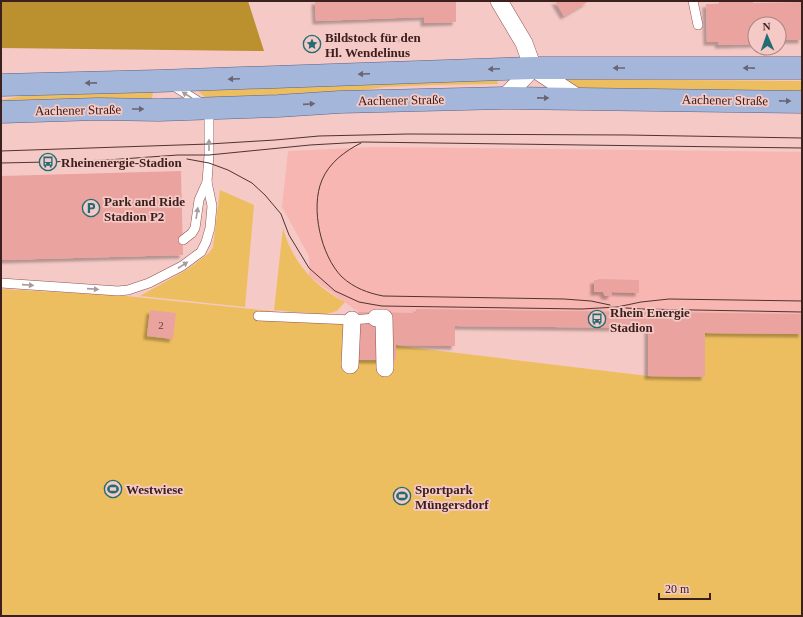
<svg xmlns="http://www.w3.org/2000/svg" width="803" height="617" font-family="'Times New Roman',serif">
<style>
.built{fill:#f7b6b1}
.green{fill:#edbe5f}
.forest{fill:#bb902e}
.building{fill:#eaa39e;filter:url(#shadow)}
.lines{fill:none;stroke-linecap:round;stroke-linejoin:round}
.lane-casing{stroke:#91524f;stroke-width:10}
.street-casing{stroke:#91524f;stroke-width:18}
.primary-casing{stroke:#586289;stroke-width:23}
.lane{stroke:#fff;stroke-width:9}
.street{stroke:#fff;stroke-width:17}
.primary{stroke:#a4b6da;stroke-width:22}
.tram{stroke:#503330;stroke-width:1}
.oneway{fill:#6a6473}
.oneway2{fill:#a79b9a}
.labels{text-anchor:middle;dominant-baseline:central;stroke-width:3.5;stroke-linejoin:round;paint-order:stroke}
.number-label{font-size:11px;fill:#67413e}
.poi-label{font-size:13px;font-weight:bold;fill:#3b201e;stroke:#f5c9c5;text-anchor:start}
.street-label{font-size:13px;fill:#3b201e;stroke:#f5c9c5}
</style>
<defs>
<filter id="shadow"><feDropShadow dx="-3.5" dy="3.5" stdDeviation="1" flood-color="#0004"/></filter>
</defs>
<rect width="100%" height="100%" fill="#f5c9c5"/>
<polygon class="built" points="375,147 802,152 802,334 705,333 705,377 648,376 648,328 455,326 455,346 396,345 358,312 309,276 309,256 282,207 288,151"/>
<g class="green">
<polygon points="497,79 498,84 434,85 385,87 355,91 206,98 198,91 198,88"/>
<polygon points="565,79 802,81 802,93 588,90 576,87"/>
<polygon points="43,92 153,92 152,98 150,100 1,104 1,100"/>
<polygon points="220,190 254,205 245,307 140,296 188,269 209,253 213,247"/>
<path d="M283 228C292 262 314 286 345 302L337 311 324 315 274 310Z"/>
<polygon points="1,289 126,296 318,316 356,315 399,346 648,376 704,377 705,333 802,334 802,616 1,616"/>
</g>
<polygon class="forest" points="1,1 248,1 264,51 1,48"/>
<g class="building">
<polygon points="315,1 449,1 449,2 456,2 456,22 424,23 424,17 316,21"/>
<polygon points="555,1 589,1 564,16"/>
<polygon points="719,1 753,1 753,3 802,2 802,40 779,40 779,24 755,24 755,44 719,45 718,42 707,42 706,4 719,4"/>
<polygon points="401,35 409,35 409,38 402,38"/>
<polygon points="181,171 183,255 1,260 1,176"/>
<polygon points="598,279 639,280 639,293 612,292 611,296 605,296 603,292 594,292 594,280 598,280"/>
<polygon points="416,309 802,314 802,334 705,333 705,377 648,376 648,328 455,326 455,346 396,345 396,360 358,360 358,312 416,313"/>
<polygon points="150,310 176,313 173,339 147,336"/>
</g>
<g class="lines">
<defs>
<g id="lane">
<polyline points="693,1 698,25"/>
<polyline points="172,85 209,108 209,155 207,182 199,200 195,228 192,233 183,240"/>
<polyline points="1,283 118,291 128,290 149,283 182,266 201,252 206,242 210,228 212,206 207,182"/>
<polyline points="258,316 352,320 376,318"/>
</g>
<g id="street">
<polyline points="499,1 524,43 533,68 580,99"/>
<polyline points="504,98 533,68"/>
<polyline points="376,318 384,318 385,368"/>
<polyline points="350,365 352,320"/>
</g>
<g id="primary">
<polyline points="1,85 158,81 533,68 802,68"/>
<polyline points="1,112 98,109 159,110 278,106 340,102 504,98 802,102"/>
</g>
</defs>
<use href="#lane" class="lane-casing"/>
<use href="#street" class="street-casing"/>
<use href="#primary" class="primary-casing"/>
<use href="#lane" class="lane"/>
<use href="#street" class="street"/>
<use href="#primary" class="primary"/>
<g class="tram">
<path d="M361 143C345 151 329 163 322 180 310 208 321 256 342 277 354 288 368 293 383 296L564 299 591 301 610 305"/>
<polyline points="1,151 209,144 275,140 319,136 408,134 627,135 802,138"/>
<polyline points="187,159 209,163 228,170 252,183 265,195 281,214 289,235 309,268 335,291 359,302 370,304 382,306 582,309 617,307 641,302 669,299 802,301"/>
<polyline points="1,163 48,162 107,160 178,155 209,155 310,145 363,142 802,148"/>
<polyline points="626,308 641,309 802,312"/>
</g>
</g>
<defs><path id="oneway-solid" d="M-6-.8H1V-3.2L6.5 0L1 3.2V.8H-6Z"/></defs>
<g class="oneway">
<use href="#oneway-solid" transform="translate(619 68) rotate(180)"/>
<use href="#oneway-solid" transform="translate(749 68) rotate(-179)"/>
<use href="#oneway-solid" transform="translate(494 69) rotate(178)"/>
<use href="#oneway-solid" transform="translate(364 74) rotate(178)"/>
<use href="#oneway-solid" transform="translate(234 79) rotate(178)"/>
<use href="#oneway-solid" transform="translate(91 83) rotate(179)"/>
<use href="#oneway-solid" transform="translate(543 98) rotate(1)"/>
<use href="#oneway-solid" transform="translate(785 101) rotate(1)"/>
<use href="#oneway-solid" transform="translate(309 104) rotate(-4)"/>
<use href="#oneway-solid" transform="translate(138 109)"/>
</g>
<g class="oneway2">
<use href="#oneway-solid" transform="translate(187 95) rotate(-148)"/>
<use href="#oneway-solid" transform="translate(209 145) rotate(-90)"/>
<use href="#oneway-solid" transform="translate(197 213) rotate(-81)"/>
<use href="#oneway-solid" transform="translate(183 265) rotate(-33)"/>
<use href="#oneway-solid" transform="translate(28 285) rotate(4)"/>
<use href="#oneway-solid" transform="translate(93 289) rotate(4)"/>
</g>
<defs>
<symbol id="sight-ring" viewBox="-11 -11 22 22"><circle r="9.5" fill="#f5c9c5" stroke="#216d73" stroke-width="1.5"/><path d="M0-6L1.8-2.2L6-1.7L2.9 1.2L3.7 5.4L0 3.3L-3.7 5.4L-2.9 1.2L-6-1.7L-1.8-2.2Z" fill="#216d73"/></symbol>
<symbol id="bus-ring" viewBox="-11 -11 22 22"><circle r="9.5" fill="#f5c9c5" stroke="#216d73" stroke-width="1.5"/><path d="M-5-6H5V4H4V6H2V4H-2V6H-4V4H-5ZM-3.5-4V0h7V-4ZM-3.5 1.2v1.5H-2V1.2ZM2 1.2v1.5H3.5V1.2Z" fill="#216d73"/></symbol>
<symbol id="parking-ring" viewBox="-11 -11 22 22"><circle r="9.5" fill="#f5c9c5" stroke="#216d73" stroke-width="1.5"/><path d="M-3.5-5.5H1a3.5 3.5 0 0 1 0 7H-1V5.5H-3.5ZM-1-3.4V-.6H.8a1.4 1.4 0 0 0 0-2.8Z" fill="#216d73"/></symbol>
<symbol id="stadium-ring" viewBox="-11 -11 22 22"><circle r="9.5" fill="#f5c9c5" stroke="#216d73" stroke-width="1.5"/><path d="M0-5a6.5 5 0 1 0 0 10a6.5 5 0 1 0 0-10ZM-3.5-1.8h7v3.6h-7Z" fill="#216d73"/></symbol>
</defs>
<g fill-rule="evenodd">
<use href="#sight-ring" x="302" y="34" width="20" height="20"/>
<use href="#bus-ring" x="38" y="152" width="20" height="20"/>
<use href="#parking-ring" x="81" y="198" width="20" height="20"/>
<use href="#bus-ring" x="587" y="309" width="20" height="20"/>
<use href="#stadium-ring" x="103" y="479" width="20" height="20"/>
<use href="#stadium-ring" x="392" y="486" width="20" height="20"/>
</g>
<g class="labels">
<g class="number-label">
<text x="161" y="325">2</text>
</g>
<g class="poi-label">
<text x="325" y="37">Bildstock für den<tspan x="325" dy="15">Hl. Wendelinus</tspan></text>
<text x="61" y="162">Rheinenergie-Stadion</text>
<text x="104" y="201">Park and Ride<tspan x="104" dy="15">Stadion P2</tspan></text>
<text x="610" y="312">Rhein Energie<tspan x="610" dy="15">Stadion</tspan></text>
<text x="126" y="489">Westwiese</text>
<text x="415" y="489">Sportpark<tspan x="415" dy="15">Müngersdorf</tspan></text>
</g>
<g class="street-label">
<text transform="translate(401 100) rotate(-1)">Aachener Straße</text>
<text transform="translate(725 100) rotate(1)">Aachener Straße</text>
<text transform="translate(78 110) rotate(-1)">Aachener Straße</text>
</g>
</g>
<rect width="803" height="617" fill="none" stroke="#3b201e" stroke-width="4"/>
<g transform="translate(767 36) rotate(358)"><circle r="19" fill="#f5c9c5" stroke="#ab8582"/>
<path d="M0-3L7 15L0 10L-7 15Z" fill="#216d73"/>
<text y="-6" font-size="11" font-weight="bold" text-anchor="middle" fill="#3b201e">N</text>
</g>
<path d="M659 593v6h51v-6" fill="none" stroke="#3b201e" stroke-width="2"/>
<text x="665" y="593" font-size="12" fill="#3b201e" stroke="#f5c9c5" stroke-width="3" paint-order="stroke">20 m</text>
</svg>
